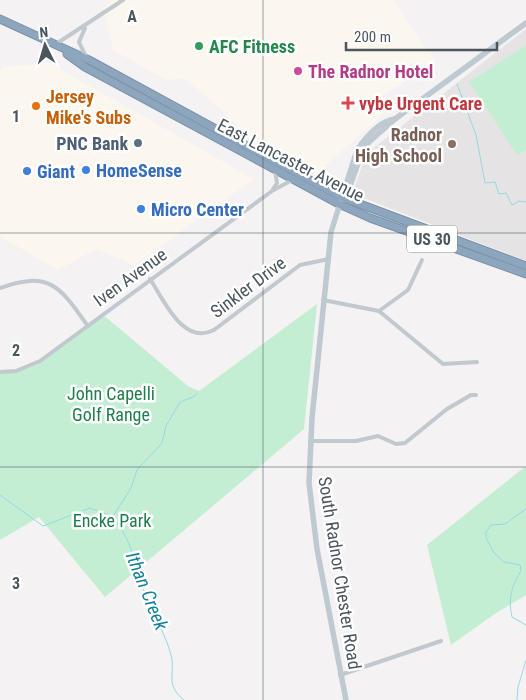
<svg xmlns="http://www.w3.org/2000/svg" width="526" height="700" font-family="'Roboto Condensed',sans-serif">
<style>
.commercial{fill:#fcf7ee}
.education{fill:#e5e3e3}
.green{fill:#c4eed3}
.lines{fill:none;stroke-linecap:round;stroke-linejoin:round}
.stream{stroke:#94d9e8;stroke-width:1}
.highway-casing{stroke:#7891a9;stroke-width:9}
.street{stroke:#c1c9cf;stroke-width:4}
.secondary{stroke:#bfc9d2;stroke-width:5.5}
.highway{stroke:#8da6bd;stroke-width:7}
.grid{fill:none;stroke:#4b565e;stroke-width:1;stroke-opacity:0.55}
.leisure-dot{fill:#2e9e5b;stroke:#fff;stroke-width:2}
.hotel-dot{fill:#d1479c;stroke:#fff;stroke-width:2}
.health-dot{fill:#e0444e;stroke:#fff;stroke-width:2}
.food-dot{fill:#e8710a;stroke:#fff;stroke-width:2}
.service-dot{fill:#5c6f8a;stroke:#fff;stroke-width:2}
.education-dot{fill:#8d6e63;stroke:#fff;stroke-width:2}
.shop-dot{fill:#3f7fe0;stroke:#fff;stroke-width:2}
.labels{text-anchor:middle;dominant-baseline:central;stroke-width:5;stroke-linejoin:round;paint-order:stroke}
.shield{fill:#fff;stroke:#81898e;stroke-width:1}
.shield-label{font-size:16px;font-weight:bold;fill:#4b565e}
.leisure-label{font-size:18px;font-weight:bold;fill:#27864d;stroke:#fff;text-anchor:start}
.hotel-label{font-size:18px;font-weight:bold;fill:#b23c85;stroke:#fff;text-anchor:start}
.food-label{font-size:18px;font-weight:bold;fill:#c56008;stroke:#fff;text-anchor:start}
.health-label{font-size:18px;font-weight:bold;fill:#be3a42;stroke:#fff;text-anchor:start}
.education-label{font-size:18px;font-weight:bold;fill:#785e54;stroke:#fff;text-anchor:end}
.service-label{font-size:18px;font-weight:bold;fill:#4e5e75;stroke:#fff;text-anchor:end}
.street-label{font-size:18px;fill:#4b565e;stroke:#fff}
.shop-label{font-size:18px;font-weight:bold;fill:#366cbe;stroke:#fff;text-anchor:start}
.park-label{font-size:18px;fill:#1e7d4a;stroke:#fff}
.water-label{font-size:19px;font-style:italic;fill:#168197;stroke:#fff}
.grid-label{font-size:16px;text-anchor:middle;font-weight:bold;fill:#4b565e;stroke:#fff;stroke-width:5;stroke-linejoin:round;paint-order:stroke}
</style>
<rect width="100%" height="100%" fill="#f4f2f2"/>
<g class="commercial">
<polygon points="114,0 393,0 435,61 375,101 384,113 317,173 253,141 212,101 183,78 167,80 113,50 103,8"/>
<polygon points="49,63 254,179 134,265 96,249 58,270 0,236 0,71 3,67"/>
</g>
<polygon class="education" points="526,29 526,261 356,195 354,189 364,160 371,150"/>
<g class="green">
<polygon points="526,45 526,150 517,155 469,82"/>
<path d="M317 304 304 429 105 597 39 517 0 540V372C40 369 71 338 102 314L188 386 199 391Z"/>
<polygon points="526,466 526,595 496,613 451,645 427,545"/>
</g>
<g class="lines">
<g class="stream">
<polyline points="457,84 476,135 485,183 495,182 499,194 506,193 512,205 519,201 526,202"/>
<path d="M0 495 43 526 90 508C97 511 106 513 111 517 132 533 138 579 148 602 156 619 166 636 171 655 176 674 164 684 184 700"/>
<path d="M526 509 505 524 491 525 486 532V538L494 553 504 562 520 565 521 571C511 586 508 600 512 617L526 625"/>
<polyline points="112,518 131,488 137,470 162,443 166,426 180,402 193,397 198,393"/>
<polyline points="517,700 518,687 526,660"/>
</g>
<defs>
<g id="highway">
<polyline points="0,19 89,60 341,197 526,266"/>
<polyline points="67,54 85,67 339,204 370,218 526,274"/>
</g>
</defs>
<use href="#highway" class="highway-casing"/>
<g class="street">
<polyline points="85,28 79,42 86,57"/>
<polyline points="56,44 123,0"/>
<polyline points="273,189 277,183 275,171"/>
<path d="M150 279C164 300 183 346 214 330L300 265 329 259"/>
<path d="M0 288C50 270 60 287 87 325"/>
<polyline points="323,300 379,311 408,290 422,260"/>
<polyline points="379,311 443,364 477,362"/>
<polyline points="0,372 16,371 40,361 272,191 292,180"/>
<polyline points="310,441 356,441 378,436 396,444 405,443 447,409 471,395 476,395"/>
<polyline points="340,675 441,641"/>
</g>
<g class="secondary">
<polyline points="344,193 350,186 362,152 369,142 395,119 526,23"/>
<path d="M346 700 317 549 309 483 312 418 331 232 357 150C366 137 379 121 395 119"/>
</g>
<use href="#highway" class="highway"/>
</g>
<path class="grid" d="M263 0V700M0 233H526M0 467H526"/>
<circle class="leisure-dot" cx="199" cy="46" r="5"/>
<circle class="hotel-dot" cx="298" cy="71" r="5"/>
<path class="health-dot" d="M345.5 95.5h5v5h5v5h-5v5h-5v-5h-5v-5h5z"/>
<circle class="food-dot" cx="36" cy="106" r="5"/>
<circle class="service-dot" cx="138" cy="143" r="5"/>
<circle class="education-dot" cx="452" cy="144" r="5"/>
<g class="shop-dot">
<circle cx="86" cy="170" r="5"/>
<circle cx="27" cy="171" r="5"/>
<circle cx="141" cy="209" r="5"/>
</g>
<g class="labels">
<rect class="shield" x="407" y="225.5" width="50" height="27" rx="4"/>
<g class="shield-label">
<text x="432" y="239">US 30</text>
</g>
<g class="leisure-label">
<text x="209" y="46">AFC Fitness</text>
</g>
<g class="hotel-label">
<text x="308" y="71">The Radnor Hotel</text>
</g>
<g class="food-label">
<text x="46" y="96">Jersey<tspan x="46" dy="21">Mike's Subs</tspan></text>
</g>
<g class="health-label">
<text x="359" y="103">vybe Urgent Care</text>
</g>
<g class="education-label">
<text x="442" y="134">Radnor<tspan x="442" dy="21">High School</tspan></text>
</g>
<g class="service-label">
<text x="128" y="143">PNC Bank</text>
</g>
<g class="street-label">
<text transform="translate(291 160) rotate(27)">East Lancaster Avenue</text>
<text transform="translate(130 277) rotate(-36)">Iven Avenue</text>
<text transform="translate(248 287) rotate(-37)">Sinkler Drive</text>
<text transform="translate(340 573) rotate(81)">South Radnor Chester Road</text>
</g>
<g class="shop-label">
<text x="96" y="170">HomeSense</text>
<text x="37" y="171">Giant</text>
<text x="151" y="209">Micro Center</text>
</g>
<g class="park-label">
<text x="111" y="393">John Capelli<tspan x="111" dy="21">Golf Range</tspan></text>
<text x="112" y="520">Encke Park</text>
</g>
<g class="water-label">
<text transform="translate(147 591) rotate(68)">Ithan Creek</text>
</g>
</g>
<g class="grid-label">
<text x="132" y="22">A</text>
<text x="16" y="122">1</text>
<text x="16" y="356">2</text>
<text x="16" y="589">3</text>
</g>
<g transform="translate(45 45) rotate(355)" stroke="#ffffff" stroke-width="4" paint-order="stroke">
<path d="M0-4L9 19L0 12L-9 19Z" fill="#4b565e"/>
<text y="-8" font-size="14" font-weight="bold" text-anchor="middle" fill="#4b565e">N</text>
</g>
<path d="M346 42v8h151v-8" fill="none" stroke="#4b565e" stroke-width="2.5"/>
<text x="354" y="42" font-size="15" fill="#4b565e" stroke="#ffffff" stroke-width="4" paint-order="stroke">200 m</text>
</svg>
